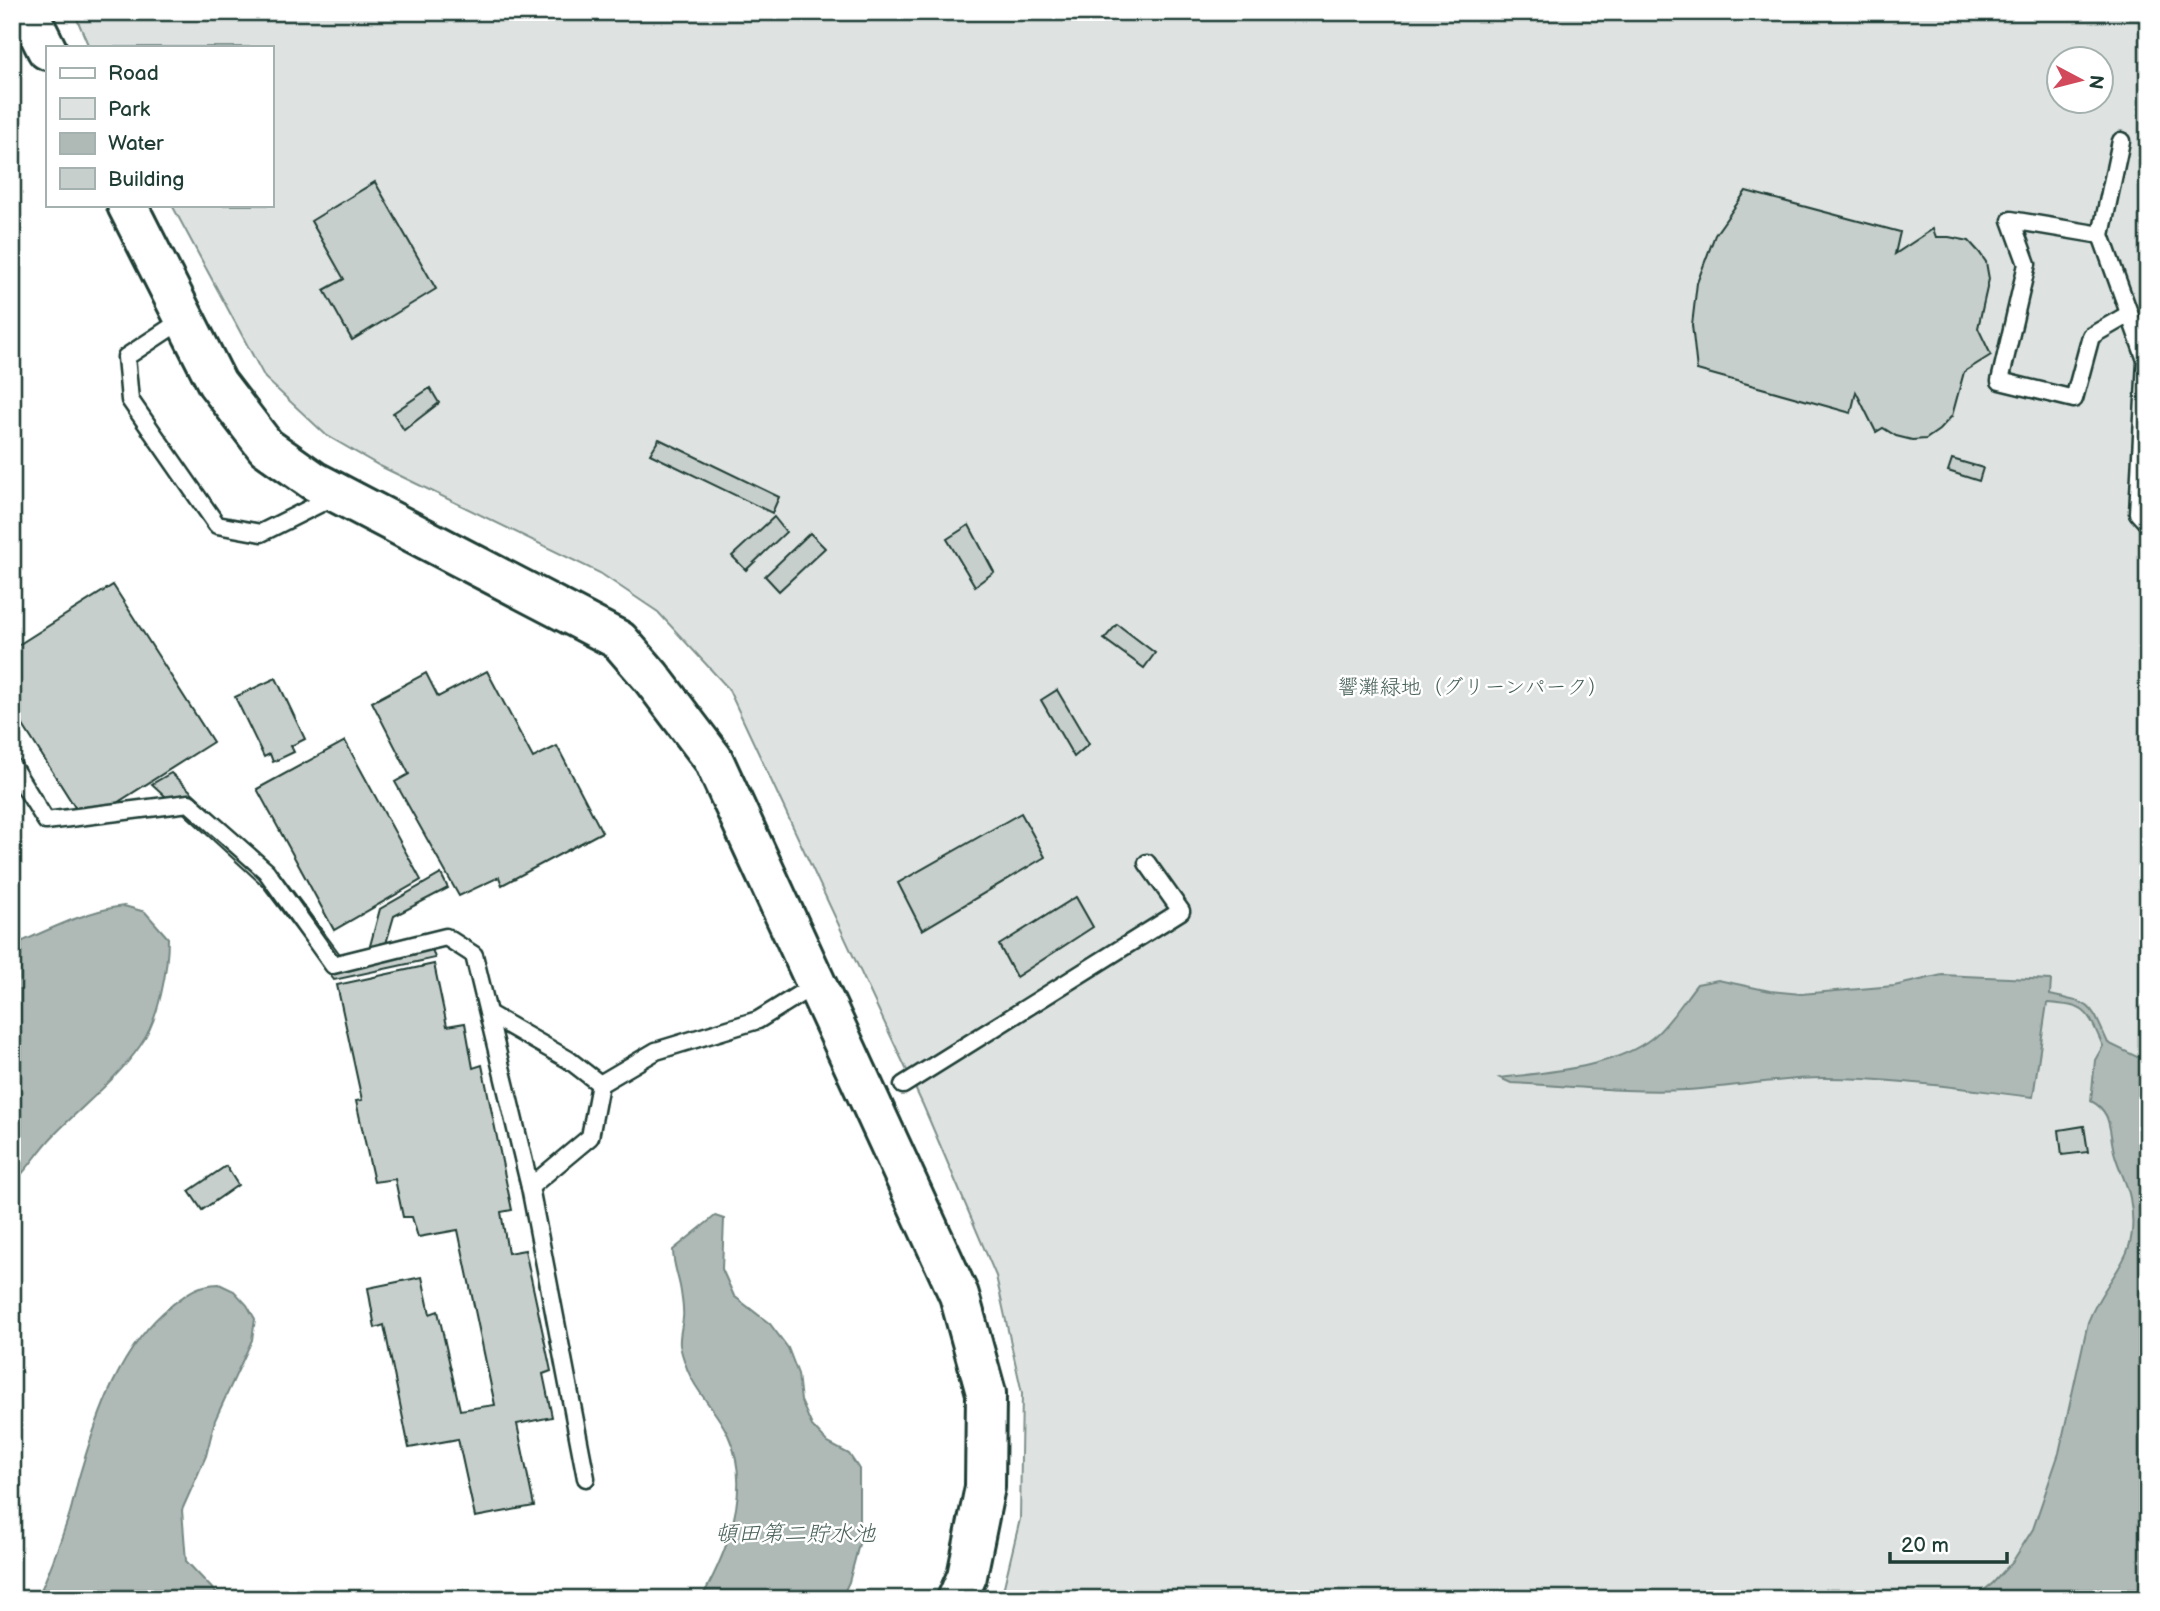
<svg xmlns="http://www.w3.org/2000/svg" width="2160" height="1611" font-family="'Balsamiq Sans','Klee One',sans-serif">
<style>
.green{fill:#dee3e2;stroke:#7e908b;stroke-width:2;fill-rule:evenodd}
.water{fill:#afbab7;stroke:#758883;stroke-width:2}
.building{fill:#c7cfcc;stroke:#1f3d34;stroke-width:2}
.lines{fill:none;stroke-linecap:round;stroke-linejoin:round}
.service-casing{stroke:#1f3d34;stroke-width:21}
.tertiary-casing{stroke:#1f3d34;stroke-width:44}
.service{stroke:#fff;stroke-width:16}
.tertiary{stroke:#fff;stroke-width:38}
.labels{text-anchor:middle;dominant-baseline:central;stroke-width:5;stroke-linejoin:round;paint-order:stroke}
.park-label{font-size:21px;fill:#455e57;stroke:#fff}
.water-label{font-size:23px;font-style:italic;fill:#4a625b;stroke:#fff}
</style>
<rect width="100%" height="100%" fill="#fff"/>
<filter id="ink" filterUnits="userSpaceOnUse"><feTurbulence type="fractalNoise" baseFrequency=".0143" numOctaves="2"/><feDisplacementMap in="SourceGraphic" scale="14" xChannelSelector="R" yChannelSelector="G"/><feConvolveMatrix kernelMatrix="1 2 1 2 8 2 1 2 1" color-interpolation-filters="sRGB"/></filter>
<g filter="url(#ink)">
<path class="green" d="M74 12H2148V1599H1001L1020 1519 1022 1393 996 1276 923 1105 728 688 658 612 600 573 380 466 326 435 265 378 172 205H271V47H89ZM2058 60H2100V102H2058Z"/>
<g class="water">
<path d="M124 906 145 912 168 938C168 969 159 1020 140 1046 117 1079 82 1106 54 1135 39 1150 28 1170 12 1184V946C48 930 85 911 124 906Z"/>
<path d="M1942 975 2051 980 2050 995C2095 1005 2089 1002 2108 1043L2137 1057 2148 1052V1599H1973L1993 1583 2013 1561 2033 1529 2059 1453 2088 1322C2108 1270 2142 1262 2130 1198 2127 1181 2116 1165 2113 1147 2109 1128 2111 1111 2091 1101L2095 1060 2103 1046C2087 1010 2089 1006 2047 1003L2033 1097C1964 1089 1895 1078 1825 1078 1779 1078 1733 1087 1687 1090 1629 1093 1570 1086 1511 1083L1500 1078C1547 1072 1614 1068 1652 1038 1668 1026 1684 1000 1697 984L1718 980 1770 991 1801 994 1894 986Z"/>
<path d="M715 1216 724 1219 722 1269 734 1296 770 1324 788 1348 798 1374 801 1401 812 1426 828 1443 849 1454 859 1469V1544L849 1582 841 1599H701C728 1551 753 1488 728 1435 718 1412 697 1394 688 1371 685 1363 681 1353 680 1345 679 1337 682 1327 683 1318 684 1310 682 1300 681 1292 679 1277 673 1265 673 1250Z"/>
<path d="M219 1284 234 1291 247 1305 255 1319 252 1340 215 1420 206 1456 182 1510 186 1561 222 1599H37C49 1573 59 1546 68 1519 73 1505 75 1491 79 1477 97 1416 120 1346 172 1305 190 1291 197 1285 219 1284Z"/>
</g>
<g class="building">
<polygon points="375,182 436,289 352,340 324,290 344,279 311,221"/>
<polygon points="1746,191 1900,232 1895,254 1933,229 1936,237 1949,237 1969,241 1979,252 1986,262 1989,279 1978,328 1991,355 1964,372 1952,416 1939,430 1926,439 1912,440 1896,436 1883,428 1876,432 1856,392 1851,413 1697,370 1692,325 1697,283 1715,235"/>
<polygon points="430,388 439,403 404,430 393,413"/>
<polygon points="659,439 779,497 772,513 650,454"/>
<polygon points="1952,459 1983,468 1979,481 1948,471"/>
<polygon points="774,517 786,532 746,570 732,556"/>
<polygon points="969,525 994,572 975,586 947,539"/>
<polygon points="810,533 825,548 779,591 765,576"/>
<polygon points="113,585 213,742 85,823 12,708 12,649"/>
<polygon points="1117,624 1155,653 1144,668 1104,639"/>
<polygon points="487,671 533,758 557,746 602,832 502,885 499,877 459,896 395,782 409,774 372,702 426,673 438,697"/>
<polygon points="276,678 305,739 291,746 294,752 273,762 270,754 264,757 235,697"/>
<polygon points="1057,690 1089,744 1074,757 1041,700"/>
<polygon points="345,741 421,880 334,930 257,789"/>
<polygon points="171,773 280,874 345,961 367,957 380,909 441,874 448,888 394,916 383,954 430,943 435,958 334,980 262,885 152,784"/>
<polygon points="1021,813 1045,857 922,930 898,883"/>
<polygon points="1076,897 1093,927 1016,977 999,945"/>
<polygon points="434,964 447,1026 465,1023 473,1068 482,1065 512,1210 501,1212 508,1253 525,1250 551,1371 543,1374 552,1417 517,1424 534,1506 475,1517 458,1439 409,1448 384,1325 375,1328 368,1288 422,1277 430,1314 438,1311 460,1410 495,1405 458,1230 418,1237 412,1217 403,1217 395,1179 374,1182 356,1101 362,1100 337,985"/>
<polygon points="2084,1126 2088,1152 2062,1155 2059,1130"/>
<polygon points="226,1166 238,1185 202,1210 189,1191"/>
</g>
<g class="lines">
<defs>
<g id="service">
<polyline points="2121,141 2101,235 2146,360 2138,513 2148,524"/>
<polyline points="2101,235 2011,220 2027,264 2000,381 2074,399 2091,336 2129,314"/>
<polyline points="185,318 126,357 130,400 217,525 261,533 337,495"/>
<polyline points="12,766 46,821 189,803 266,871 333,965 446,937 474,955 530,1187"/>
<polyline points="489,1014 569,1060 600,1084"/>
<polyline points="903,1085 1181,911 1147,863"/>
<polyline points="586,1478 530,1187 590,1137 600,1084 656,1051 758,1020 816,984"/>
</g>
<g id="tertiary">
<polyline points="28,12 47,50"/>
<polyline points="127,205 217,383 266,447 314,481 619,640 651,677 713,759 959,1295 986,1393 985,1487 967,1576 957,1599"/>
</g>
</defs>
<use href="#service" class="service-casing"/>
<use href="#tertiary" class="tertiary-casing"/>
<use href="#service" class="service"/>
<use href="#tertiary" class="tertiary"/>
</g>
</g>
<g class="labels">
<g class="park-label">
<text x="1473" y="687">響灘緑地（グリーンパーク）</text>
</g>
<g class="water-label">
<text x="795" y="1534">頓田第二貯水池</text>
</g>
</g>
<rect width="2160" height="1611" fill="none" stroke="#fff" stroke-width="42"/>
<rect x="21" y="21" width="2118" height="1569" fill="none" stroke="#1f3d34" stroke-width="2.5" filter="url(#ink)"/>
<rect x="46" y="46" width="228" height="161" fill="#ffffff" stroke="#a5b1ae" stroke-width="2"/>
<rect x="60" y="68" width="35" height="10" fill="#ffffff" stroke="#a5b1ae" stroke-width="2"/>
<text x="108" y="80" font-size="21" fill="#1f3d34">Road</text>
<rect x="60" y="98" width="35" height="21" fill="#dee3e2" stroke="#a5b1ae" stroke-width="2"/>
<text x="108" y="116" font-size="21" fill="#1f3d34">Park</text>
<rect x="60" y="133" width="35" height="21" fill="#afbab7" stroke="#a5b1ae" stroke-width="2"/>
<text x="108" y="150" font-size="21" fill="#1f3d34">Water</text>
<rect x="60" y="168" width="35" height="21" fill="#c7cfcc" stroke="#a5b1ae" stroke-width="2"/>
<text x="108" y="186" font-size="21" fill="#1f3d34">Building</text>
<g transform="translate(2080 80) rotate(97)"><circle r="33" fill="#ffffff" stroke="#a5b1ae" stroke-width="2"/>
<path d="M0-5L12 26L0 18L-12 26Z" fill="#d1495b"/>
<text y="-10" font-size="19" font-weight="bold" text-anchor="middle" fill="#1f3d34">N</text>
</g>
<path d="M1890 1552v10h117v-10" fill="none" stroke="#1f3d34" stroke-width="3.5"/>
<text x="1901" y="1552" font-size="21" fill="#1f3d34" stroke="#ffffff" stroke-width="5" paint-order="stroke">20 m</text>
</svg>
